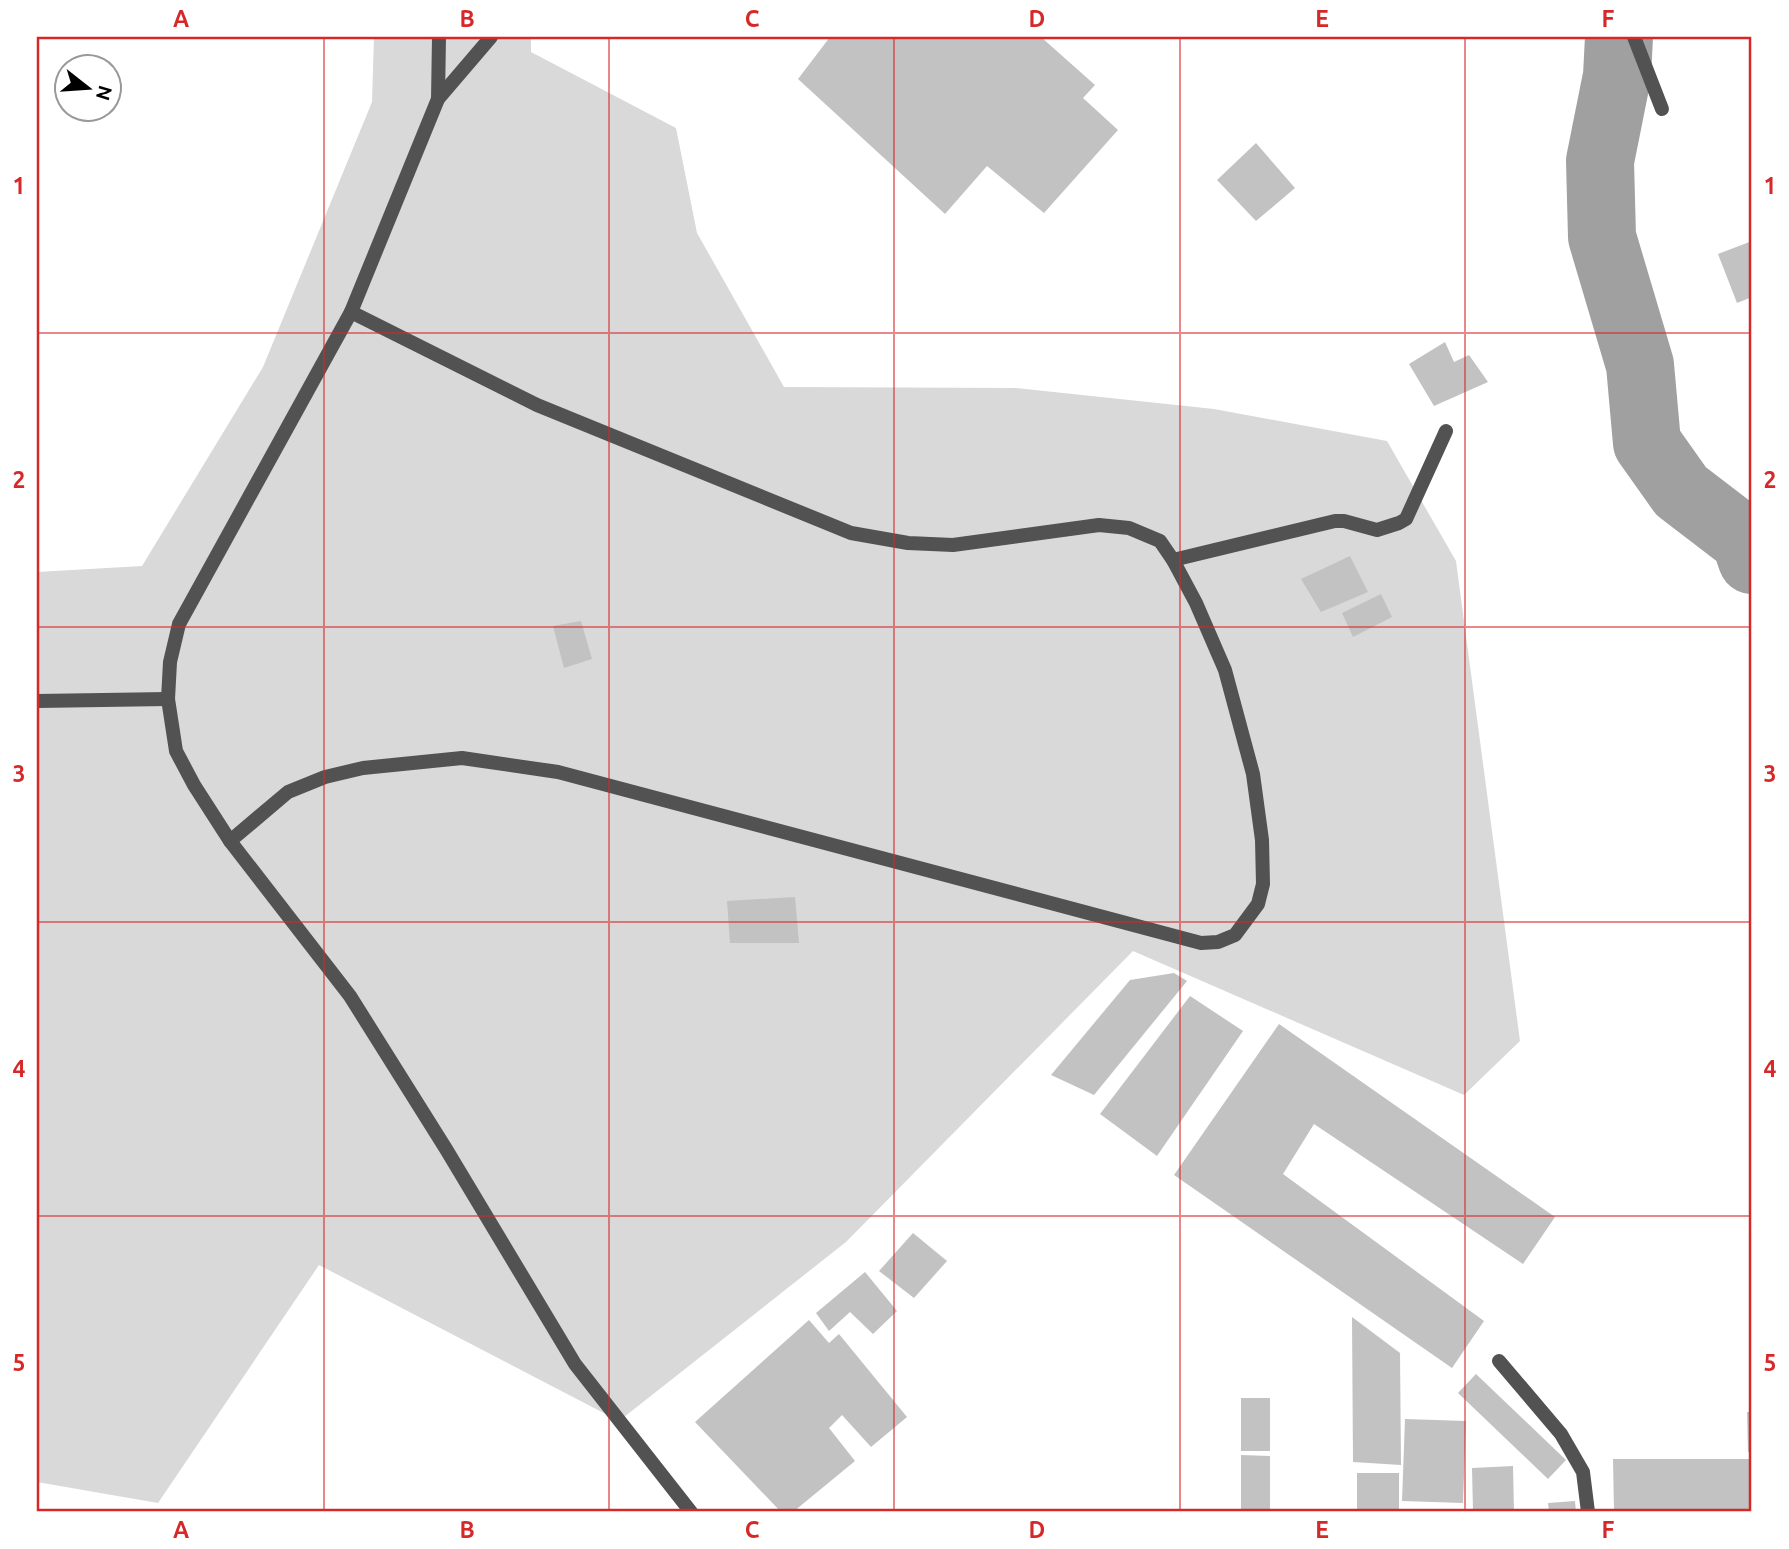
<svg xmlns="http://www.w3.org/2000/svg" width="1789" height="1549" font-family="Ubuntu,sans-serif">
<style>
.green{fill:#d9d9d9}
.lines{fill:none;stroke-linecap:round;stroke-linejoin:round}
.river{stroke:#a0a0a0;stroke-width:68}
.building{fill:#c2c2c2}
.service{stroke:#525252;stroke-width:14}
.minor{stroke:#525252;stroke-width:14}
.grid{fill:none;stroke:#d62828;stroke-width:2;stroke-opacity:0.55}
.neatline{fill:none;stroke:#d62828;stroke-width:2.5}
.grid-label{font-size:23px;text-anchor:middle;font-weight:bold;fill:#d62828}
</style>
<rect width="100%" height="100%" fill="#fff"/>
<polygon class="green" points="374,37 531,37 531,52 676,128 697,233 784,387 1016,388 1214,409 1387,441 1456,561 1520,1041 1464,1095 1133,951 846,1242 619,1421 319,1265 158,1503 37,1482 37,572 142,566 263,367 372,102"/>
<g class="lines">
<polyline class="river" points="1619,37 1617,76 1600,161 1602,237 1640,365 1647,443 1681,491 1745,540 1752,560"/>
</g>
<g class="building">
<polygon points="830,37 1041,37 1095,85 1083,98 1118,130 1044,213 987,166 945,214 798,79"/>
<polygon points="1256,143 1295,188 1256,221 1217,180"/>
<polygon points="1752,241 1752,297 1737,303 1718,254"/>
<polygon points="1445,342 1454,362 1469,355 1488,382 1434,406 1409,364"/>
<polygon points="1350,556 1368,592 1321,612 1301,579"/>
<polygon points="1381,594 1392,617 1353,637 1342,613"/>
<polygon points="581,621 592,659 564,668 553,626"/>
<polygon points="795,897 799,943 730,943 727,901"/>
<polygon points="1174,973 1187,981 1094,1095 1051,1075 1130,980"/>
<polygon points="1190,996 1243,1031 1157,1156 1100,1114"/>
<polygon points="1279,1024 1555,1217 1523,1264 1314,1124 1283,1174 1484,1321 1452,1368 1174,1175"/>
<polygon points="913,1233 947,1261 914,1298 879,1271"/>
<polygon points="865,1272 897,1311 873,1334 850,1312 829,1331 816,1313"/>
<polygon points="1352,1317 1400,1353 1401,1465 1353,1462"/>
<polygon points="809,1320 829,1343 839,1334 907,1417 871,1447 842,1415 829,1428 855,1461 793,1512 781,1512 695,1422"/>
<polygon points="1476,1374 1566,1460 1548,1479 1458,1393"/>
<rect x="1241" y="1398" width="29" height="53"/>
<polygon points="1747,1412 1752,1412 1752,1452 1748,1452"/>
<polygon points="1405,1419 1466,1421 1463,1503 1402,1501"/>
<polygon points="1241,1455 1270,1456 1270,1512 1241,1512"/>
<polygon points="1613,1459 1752,1459 1752,1512 1614,1512"/>
<polygon points="1513,1466 1514,1512 1473,1512 1472,1468"/>
<rect x="1357" y="1473" width="42" height="39"/>
<polygon points="1575,1501 1576,1512 1549,1512 1548,1503"/>
</g>
<g class="lines">
<g class="service">
<polyline points="1634,37 1662,109"/>
<polyline points="1499,1361 1561,1434 1583,1472 1588,1512"/>
</g>
<g class="minor">
<polyline points="439,37 438,99 351,312 179,624 170,662 168,699 176,751 194,785 230,841 350,996 446,1149 575,1364 691,1512"/>
<polyline points="438,99 491,37"/>
<polyline points="1173,560 1335,521 1344,521 1377,530 1399,523 1406,519 1446,431"/>
<polyline points="37,701 168,699"/>
<polyline points="230,841 288,792 325,777 363,768 462,758 558,772 1201,943 1218,942 1235,935 1258,904 1263,884 1262,840 1253,774 1225,670 1196,603 1173,560 1160,541 1129,528 1099,525 953,545 908,543 851,533 537,405 351,312"/>
</g>
</g>
<path class="grid" d="M324 37V1512M609 37V1512M894 37V1512M1180 37V1512M1465 37V1512M37 333H1752M37 627H1752M37 922H1752M37 1216H1752"/>
<rect width="1789" height="1549" fill="none" stroke="#ffffff" stroke-width="77"/>
<g transform="translate(88 88) rotate(107)"><circle r="33" fill="#ffffff" stroke="#999999" stroke-width="2"/>
<path d="M0-5L12 26L0 18L-12 26Z" fill="#000000"/>
<text y="-10" font-size="19" font-weight="bold" text-anchor="middle" fill="#000000">N</text>
</g>
<rect x="38" y="38" width="1712" height="1472" class="neatline"/>
<g class="grid-label">
<text x="181" y="27">A</text>
<text x="467" y="27">B</text>
<text x="752" y="27">C</text>
<text x="1037" y="27">D</text>
<text x="1322" y="27">E</text>
<text x="1608" y="27">F</text>
<text x="19" y="194">1</text>
<text x="1770" y="194">1</text>
<text x="19" y="488">2</text>
<text x="1770" y="488">2</text>
<text x="19" y="782">3</text>
<text x="1770" y="782">3</text>
<text x="19" y="1077">4</text>
<text x="1770" y="1077">4</text>
<text x="19" y="1371">5</text>
<text x="1770" y="1371">5</text>
<text x="181" y="1538">A</text>
<text x="467" y="1538">B</text>
<text x="752" y="1538">C</text>
<text x="1037" y="1538">D</text>
<text x="1322" y="1538">E</text>
<text x="1608" y="1538">F</text>
</g>
</svg>
